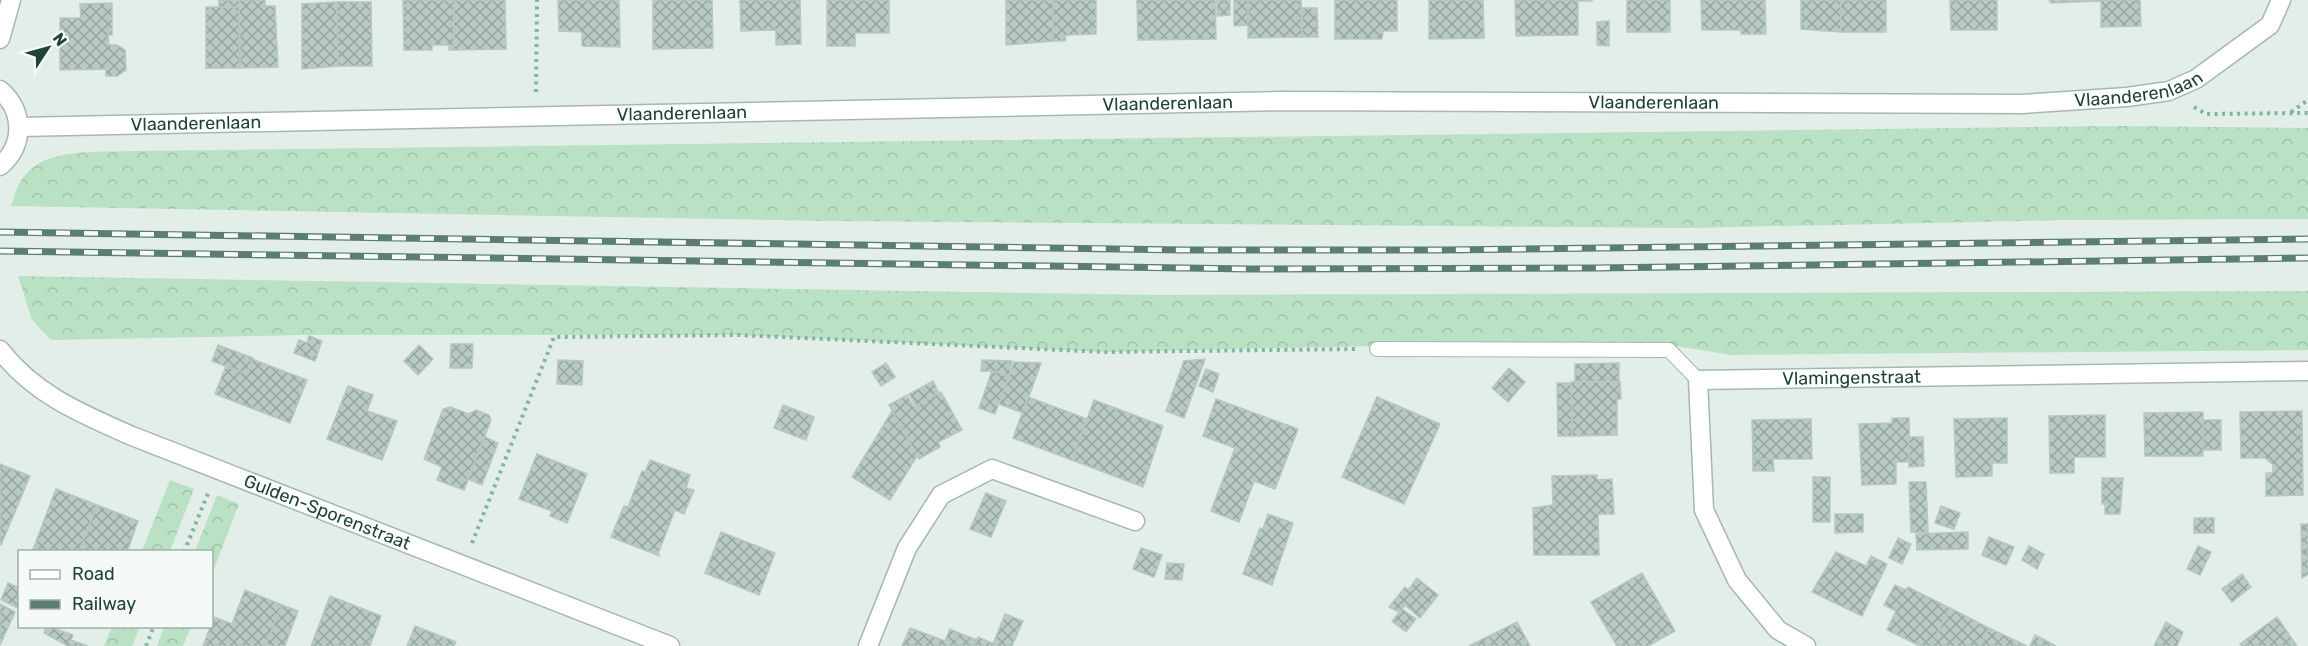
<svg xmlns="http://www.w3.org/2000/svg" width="2308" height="646" font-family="Rubik,sans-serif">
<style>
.forest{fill:url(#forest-crowns)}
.building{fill:url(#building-cross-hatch);stroke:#b5c9c0;stroke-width:1.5}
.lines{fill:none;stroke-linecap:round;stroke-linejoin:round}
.service-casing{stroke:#a6b7b1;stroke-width:16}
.minor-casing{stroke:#a6b7b1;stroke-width:21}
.tertiary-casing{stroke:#a6b7b1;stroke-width:21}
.path{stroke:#82b4a4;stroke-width:4;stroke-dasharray:3 4.5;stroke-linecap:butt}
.service{stroke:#fff;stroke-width:14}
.minor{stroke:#fff;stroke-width:18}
.tertiary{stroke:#fff;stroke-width:18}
.rail-casing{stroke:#5c7d74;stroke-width:7}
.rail{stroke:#f5faf7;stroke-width:4.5;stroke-dasharray:14;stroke-linecap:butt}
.labels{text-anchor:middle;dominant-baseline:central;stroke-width:4.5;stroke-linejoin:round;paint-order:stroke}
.street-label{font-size:18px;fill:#214239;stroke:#f5faf7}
</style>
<defs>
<pattern id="forest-crowns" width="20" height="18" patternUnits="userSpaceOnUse" patternTransform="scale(1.5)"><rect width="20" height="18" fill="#bbe1c5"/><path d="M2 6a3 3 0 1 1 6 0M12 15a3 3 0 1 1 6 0" fill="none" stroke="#a0c2aa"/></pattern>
<pattern id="building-cross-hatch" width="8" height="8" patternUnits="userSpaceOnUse" patternTransform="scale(1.5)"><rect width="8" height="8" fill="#b9cac2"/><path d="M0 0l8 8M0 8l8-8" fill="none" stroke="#96a69f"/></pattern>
</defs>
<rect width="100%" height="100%" fill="#e4eee9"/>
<g class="forest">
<path d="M2114 126 2308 128V219L2070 220 1689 228 826 221 11 206C14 198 16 188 21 181 41 146 97 153 132 151Z"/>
<polygon points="18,276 1158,295 2308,291 2308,350 1730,355 1665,344 1377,346 1106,352 738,335 303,335 51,340 32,320"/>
<polygon points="170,480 194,489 170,551 142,551"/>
<polygon points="217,495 239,504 212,574 212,552 195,551"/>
<polygon points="112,627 140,627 132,646 104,646"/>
<polygon points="164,627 191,627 183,646 157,646"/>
</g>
<g class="building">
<rect x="219" y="0" width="20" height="7"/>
<polygon points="239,0 265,0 265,6 275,6 278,67 240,68"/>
<polygon points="403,0 454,0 454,50 449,50 449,45 432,45 432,50 404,50"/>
<polygon points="454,0 505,0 506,49 454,50"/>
<polygon points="558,0 619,0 620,47 582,46 582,32 559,31"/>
<polygon points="653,0 712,0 713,48 653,49"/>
<polygon points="740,0 800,0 801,44 776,45 776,30 741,31"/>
<polygon points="827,0 889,0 889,33 855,33 855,46 827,46"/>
<polygon points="1006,0 1053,0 1053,41 1006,45"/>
<polygon points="1053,0 1096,0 1096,34 1066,35 1065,41 1053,41"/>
<polygon points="1137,0 1215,0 1216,39 1138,40"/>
<polygon points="1217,0 1230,0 1230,15 1217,16"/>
<polygon points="1234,0 1248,0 1248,25 1234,26"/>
<polygon points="1248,0 1301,0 1302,37 1248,38"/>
<polygon points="1335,0 1397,0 1397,31 1383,31 1382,39 1335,39"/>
<polygon points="1429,0 1483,0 1484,38 1429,39"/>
<polygon points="1515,0 1592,0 1592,1 1578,1 1578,35 1516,36"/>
<rect x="1627" y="0" width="43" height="32"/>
<polygon points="1701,0 1765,0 1766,34 1741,34 1741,30 1702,30"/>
<polygon points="1801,0 1841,0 1841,32 1801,29"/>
<rect x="1841" y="0" width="45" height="32"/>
<polygon points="1950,0 1997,0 1997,30 1951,30"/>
<polygon points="2049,0 2140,0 2141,26 2101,27 2101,1 2051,3"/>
<polygon points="337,2 338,66 302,69 302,4"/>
<polygon points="337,2 371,2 372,66 338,66"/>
<polygon points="112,3 112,35 108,35 109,45 117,45 125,50 126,70 117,76 106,76 106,69 60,70 60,18 81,18 80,4"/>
<polygon points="206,7 239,7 240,68 206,68"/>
<polygon points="1302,8 1317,8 1318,37 1302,37"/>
<polygon points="1609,21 1609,46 1597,45 1597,22"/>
<polygon points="309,336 322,341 315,361 294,353 299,340 307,343"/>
<polygon points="451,344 473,344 472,368 450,368"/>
<polygon points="218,345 253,358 247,374 212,361"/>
<polygon points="419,345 433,359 418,375 404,361"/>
<polygon points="252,359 307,380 290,423 215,394 226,366 247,374"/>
<polygon points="1205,359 1184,418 1166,411 1184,361"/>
<polygon points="558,360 583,361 582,385 557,384"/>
<polygon points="982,360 1012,361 1009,376 992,371 981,371"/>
<polygon points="1014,362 1041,363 1023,413 999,404"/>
<polygon points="886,363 895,377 881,386 872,372"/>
<polygon points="1619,363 1619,382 1575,382 1575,364"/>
<polygon points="1509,368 1525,382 1508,402 1492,388"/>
<polygon points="1206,369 1219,374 1213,392 1199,386"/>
<polygon points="992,371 1009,376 995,414 979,408"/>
<polygon points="933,381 939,393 916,406 909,394"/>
<polygon points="1620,382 1621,399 1617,399 1617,435 1572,436 1571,382"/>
<polygon points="1557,383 1571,383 1572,436 1558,436"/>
<polygon points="348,386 373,395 367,411 397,421 382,460 327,439"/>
<polygon points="941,392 962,430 938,442 940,447 919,459 889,405 907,395 914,407"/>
<polygon points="1028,397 1087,419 1072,460 1013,438"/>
<polygon points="1377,397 1440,424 1404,504 1342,477"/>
<polygon points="1216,399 1298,429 1275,489 1254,481 1239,522 1211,511 1235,448 1203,436"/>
<polygon points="1094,400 1163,426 1143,487 1072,460"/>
<polygon points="783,405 814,417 806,440 774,428"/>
<polygon points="450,407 469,414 476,410 489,415 491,420 464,490 437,480 442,467 424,459 443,409"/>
<polygon points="892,411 917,456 890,500 852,477"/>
<polygon points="2302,411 2303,495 2266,496 2266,473 2273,473 2273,465 2265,458 2241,458 2240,412"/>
<polygon points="2203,412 2203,456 2145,456 2144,413"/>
<polygon points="2105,415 2105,457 2074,457 2074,473 2050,473 2049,416"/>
<polygon points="1892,418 1909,418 1910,462 1896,462 1896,484 1862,485 1859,424 1892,423"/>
<polygon points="2007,418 2007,463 1992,463 1992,476 1956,477 1954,419"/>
<polygon points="1811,419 1812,459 1753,459 1752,420"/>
<rect x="2203" y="420" width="18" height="30"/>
<polygon points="485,437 498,443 482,485 468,479"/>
<polygon points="1909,437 1923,437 1924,466 1909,467"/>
<polygon points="537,454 587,474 567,523 550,516 552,511 519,499"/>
<polygon points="1753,459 1773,459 1774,471 1753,471"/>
<polygon points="650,460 690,475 686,488 694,490 684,514 675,510 658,554 660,556 611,537 624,506 628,507 642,471 645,472"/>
<polygon points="0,464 30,476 1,545 0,544"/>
<polygon points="1597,475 1597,480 1612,479 1614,514 1598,514 1599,555 1534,555 1533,508 1553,505 1552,476"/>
<rect x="1813" y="477" width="17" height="45"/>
<polygon points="2102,478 2123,478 2120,514 2105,514 2105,504 2102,504"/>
<polygon points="1909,482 1926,482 1928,533 1911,532"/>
<polygon points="56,489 97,505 79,552 32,552"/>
<polygon points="986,493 1006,501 991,537 970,529"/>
<polygon points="97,505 138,521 127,552 79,552"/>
<polygon points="1941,506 1960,513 1954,529 1935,523"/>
<polygon points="1268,514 1293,523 1272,585 1243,574 1260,528 1263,529"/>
<polygon points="1835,514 1863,514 1863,532 1835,533"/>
<rect x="2194" y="518" width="20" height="15"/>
<polygon points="2301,524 2308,524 2308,574 2302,578"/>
<polygon points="721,532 775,553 759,595 705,573"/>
<polygon points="1968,532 1968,549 1917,550 1916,534"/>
<polygon points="1989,537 2014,547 2006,565 1982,555"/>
<polygon points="1898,538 1911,544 1902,564 1889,558"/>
<polygon points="2029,546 2044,554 2037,569 2022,560"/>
<polygon points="2198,546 2211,552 2200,575 2187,569"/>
<polygon points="1141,548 1162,555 1154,577 1133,569"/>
<polygon points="1836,552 1866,566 1871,556 1887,564 1862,616 1812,592"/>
<polygon points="1167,563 1184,564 1182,580 1165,579"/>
<polygon points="1642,573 1675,631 1648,646 1617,646 1591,602"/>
<polygon points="2242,574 2251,587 2232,602 2222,589"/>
<polygon points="1417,578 1438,595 1420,618 1405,605 1402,609 1416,619 1406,632 1392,621 1399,612 1389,607 1405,587 1408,590"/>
<polygon points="8,583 20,588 20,609 1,600"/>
<polygon points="1895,585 1906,590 1908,587 1950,608 1931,646 1920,646 1887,630 1896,611 1884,605"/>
<polygon points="245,590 282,605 266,646 203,646 214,617 232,624"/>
<polygon points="330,596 381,616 370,646 311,646"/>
<polygon points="0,604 15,612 0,645"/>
<polygon points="282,605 298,611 285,646 272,646 266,644"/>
<polygon points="1950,608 1989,628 1980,646 1931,646"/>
<polygon points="1005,614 1023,621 1012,646 998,646 993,644"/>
<polygon points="2277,617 2297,646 2242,646 2240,644"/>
<polygon points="1517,622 1530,646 1469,646"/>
<polygon points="2166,622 2183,632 2177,646 2154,646"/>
<polygon points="47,626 73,635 71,640 88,646 68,646 44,633"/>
<polygon points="415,626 456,642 454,646 407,646"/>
<polygon points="910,628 945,641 950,629 959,633 955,646 902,646"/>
<polygon points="1989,628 2027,646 1980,646"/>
<polygon points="959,633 977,640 974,646 955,646"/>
<polygon points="2035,635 2056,646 2030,646"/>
<polygon points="978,637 994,644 994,646 974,646"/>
</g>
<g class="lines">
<defs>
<polyline id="service" points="1377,349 1669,350 1698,380"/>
<g id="minor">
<polyline points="0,39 11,0"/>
<path id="s1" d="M19 127 1282 101 2022 104 2127 97 2169 91 2196 79 2270 25 2281 0"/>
<polyline points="868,646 907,548 941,495 992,469 1135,521"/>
<path id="s2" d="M1806 646 1778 630 1737 580 1704 510 1698 380 2308 371"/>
</g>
<g id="tertiary">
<path d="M0 90C24 111 25 145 0 166"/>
<path id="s3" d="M0 350C35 395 82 414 132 436L670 646"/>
</g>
</defs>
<use href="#service" class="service-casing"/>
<use href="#minor" class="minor-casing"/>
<use href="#tertiary" class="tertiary-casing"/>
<g class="path">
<polyline points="536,92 537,0"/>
<polyline points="2194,107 2206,114 2308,113"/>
<polyline points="2291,112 2308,100"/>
<polyline points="472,543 554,337 738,335 1106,352 1355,349"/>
<polyline points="184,552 209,491"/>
<polyline points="146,646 154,626"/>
</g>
<use href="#service" class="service"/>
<use href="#minor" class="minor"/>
<use href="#tertiary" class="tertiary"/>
<defs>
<g id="rail">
<polyline points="0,232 1183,250 1445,250 2308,239"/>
<polyline points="0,251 1251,269 1597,268 2308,258"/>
</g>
</defs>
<use href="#rail" class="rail-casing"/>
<use href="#rail" class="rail"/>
</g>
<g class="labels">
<g class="street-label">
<text stroke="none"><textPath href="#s1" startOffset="2121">Vlaanderenlaan</textPath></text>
<text stroke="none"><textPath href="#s1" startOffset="1635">Vlaanderenlaan</textPath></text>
<text stroke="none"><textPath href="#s1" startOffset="1149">Vlaanderenlaan</textPath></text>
<text stroke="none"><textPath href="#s1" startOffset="663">Vlaanderenlaan</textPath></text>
<text stroke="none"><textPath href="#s1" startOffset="177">Vlaanderenlaan</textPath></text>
<text stroke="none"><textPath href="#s2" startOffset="458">Vlamingenstraat</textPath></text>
<text stroke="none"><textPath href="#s3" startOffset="369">Gulden-Sporenstraat</textPath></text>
</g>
</g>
<rect x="18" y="550" width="195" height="78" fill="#f5faf7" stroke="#a0b0ab" stroke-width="1.5"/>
<rect x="30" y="570" width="30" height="9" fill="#ffffff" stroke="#a0b0ab" stroke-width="1.5"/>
<text x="72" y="580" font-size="18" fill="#214239">Road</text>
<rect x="30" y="600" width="30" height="9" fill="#5c7d74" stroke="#a0b0ab" stroke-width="1.5"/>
<text x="72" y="610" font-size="18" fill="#214239">Railway</text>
<g transform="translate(48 48) rotate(54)" stroke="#f5faf7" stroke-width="4.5" paint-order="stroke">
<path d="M0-4.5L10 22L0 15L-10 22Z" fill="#214239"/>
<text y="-9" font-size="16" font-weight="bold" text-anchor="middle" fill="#214239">N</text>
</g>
</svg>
